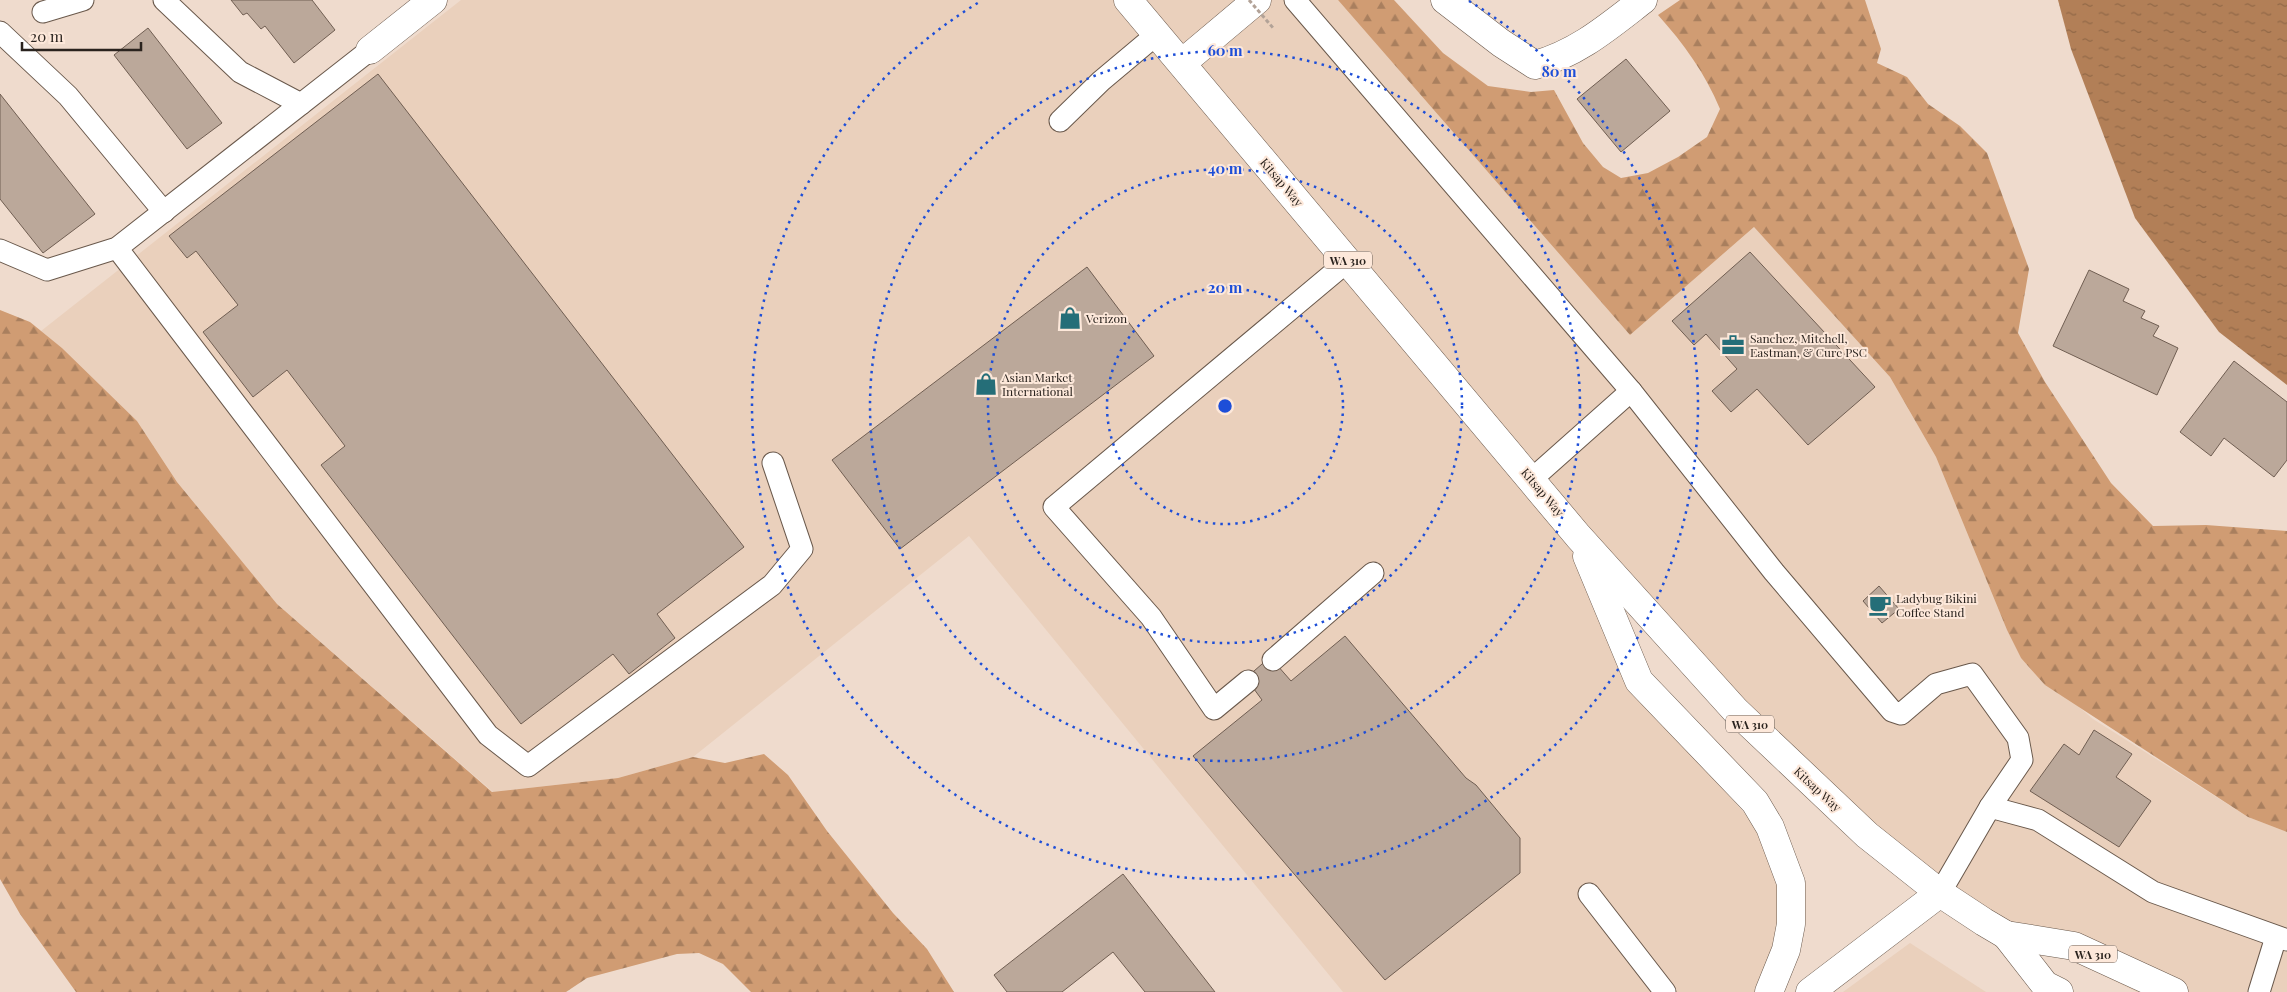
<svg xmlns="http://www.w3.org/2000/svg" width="2287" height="992" font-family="'Playfair Display',serif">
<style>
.built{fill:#ead0bc}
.forest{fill:url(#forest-firs)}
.water{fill:url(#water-ripples)}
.building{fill:#bba89a;stroke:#705e52}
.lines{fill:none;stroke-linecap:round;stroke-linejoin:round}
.service-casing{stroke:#69584b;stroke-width:23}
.minor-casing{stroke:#69584b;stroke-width:29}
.secondary-casing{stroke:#69584b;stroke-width:29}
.primary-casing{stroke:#69584b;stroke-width:29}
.service{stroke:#fff;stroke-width:21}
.minor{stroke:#fff;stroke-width:28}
.secondary{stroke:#fff;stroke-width:28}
.primary{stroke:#fff;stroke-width:28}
.path-bridge{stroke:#b2a297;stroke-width:3;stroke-dasharray:4 2.5;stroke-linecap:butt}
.ring{fill:none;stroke:#1d4ed8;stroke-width:2.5;stroke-dasharray:2.5 5}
.labels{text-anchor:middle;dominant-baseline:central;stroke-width:4;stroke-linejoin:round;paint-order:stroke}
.shield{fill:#fde8da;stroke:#695e56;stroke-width:1}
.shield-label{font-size:11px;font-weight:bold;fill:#2a231e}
.street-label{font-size:12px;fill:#2a231e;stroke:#fde8da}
.poi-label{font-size:12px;fill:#2a231e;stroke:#fde8da;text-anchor:start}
.centre{fill:#1d4ed8;stroke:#fde8da;stroke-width:2.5}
.ring-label{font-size:15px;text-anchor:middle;font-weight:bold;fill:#1d4ed8;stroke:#fde8da;stroke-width:4;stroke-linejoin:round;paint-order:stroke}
</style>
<defs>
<pattern id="forest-firs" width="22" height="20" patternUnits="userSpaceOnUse" patternTransform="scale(1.25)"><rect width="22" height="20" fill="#d09c73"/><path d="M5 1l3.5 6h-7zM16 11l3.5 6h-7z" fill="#a97f5e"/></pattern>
<pattern id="water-ripples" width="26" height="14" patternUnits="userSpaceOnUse" patternTransform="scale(1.25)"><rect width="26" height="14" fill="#b27f57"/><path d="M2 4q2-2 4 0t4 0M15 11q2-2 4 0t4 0" fill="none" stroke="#916847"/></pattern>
</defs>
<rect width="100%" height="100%" fill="#efdbcd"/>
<g class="built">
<polygon points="461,0 1114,0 1337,271 1456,405 1571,546 1630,685 1764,835 1783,899 1772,963 1757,992 1343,992 969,536 693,757 618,778 493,792 277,604 177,482 137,421 62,348 41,331"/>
<polygon points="1140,0 1338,0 1630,335 1754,227 1890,377 1936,457 2007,630 2021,658 2093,719 2248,817 2287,832 2287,992 2137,992 2008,929 1848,807 1715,677"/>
<polygon points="1910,943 1986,992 1843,992"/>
</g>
<g class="forest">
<path d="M1338 0H1394L1443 53 1488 86 1531 92 1554 90 1583 143 1603 167 1621 178 1648 173 1678 157 1707 137 1720 109C1705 73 1684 44 1658 15L1680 0H1865L1881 49 1877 63 1907 77 1928 104 1960 126 1987 153 2029 269 2018 333 2045 382 2111 483 2153 526 2206 525 2287 531V832L2248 817 2045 685 2021 658 2007 630 1936 457 1890 377 1754 227 1630 335Z"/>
<polygon points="0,310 30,322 62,348 137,421 177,482 277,604 492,792 618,778 693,757 725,763 764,754 788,775 827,831 893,913 927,949 954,992 751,992 723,964 699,953 677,954 587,978 566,992 76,992 20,914 0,879"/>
</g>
<polygon class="water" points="2058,0 2287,0 2287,385 2219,332 2135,218 2071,49"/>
<g class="building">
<polygon points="231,0 312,0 335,30 294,63 265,26 261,29 247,13 243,15"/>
<polygon points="148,28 222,123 187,149 114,55"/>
<polygon points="1626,59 1670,111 1621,152 1577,99"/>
<polygon points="378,74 744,547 657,614 675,638 629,674 613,654 521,724 321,465 345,446 287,370 253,397 203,332 238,305 196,251 187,258 169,236"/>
<polygon points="0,94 95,214 43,253 0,199"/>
<polygon points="1750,252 1875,387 1808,445 1757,389 1731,412 1712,391 1737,369 1706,334 1694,345 1672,321"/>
<polygon points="1087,267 1154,356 900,549 832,460"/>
<polygon points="2089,270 2129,289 2123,301 2145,311 2141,318 2159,326 2153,336 2178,348 2157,395 2053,346"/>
<polygon points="2234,361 2287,402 2287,460 2274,477 2224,438 2211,456 2180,432"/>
<polygon points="1879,586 1899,609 1882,623 1863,601"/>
<polygon points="1345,636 1466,778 1476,785 1520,838 1520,873 1385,980 1193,756 1262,700 1246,678 1270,657 1291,681"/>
<polygon points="2094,730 2132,754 2116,777 2151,801 2119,847 2030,791 2064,744 2079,755"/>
<polygon points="1123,874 1215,992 1145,992 1113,952 1062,992 1007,992 994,975"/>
</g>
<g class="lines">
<defs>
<g id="service">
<polyline points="164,0 240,72 301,104"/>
<polyline points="1295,0 1631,391 1774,572 1892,711 1901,714 1936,684 1972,674 2018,738 2022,760 1990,807 1940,893"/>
<polyline points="43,12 83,0"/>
<polyline points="0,32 68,96 164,212"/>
<polyline points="1060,121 1101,81 1157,34"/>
<polyline points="117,248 488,735 528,766 772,585 802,549 773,463"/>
<polyline points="0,250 47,270 117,248 370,50"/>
<polyline points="1532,479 1631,391"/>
<polyline points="1273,660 1373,573"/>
<polyline points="1248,681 1214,709 1151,617 1054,507 1348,261"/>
<polyline points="1990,807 2038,820 2153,892 2287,940"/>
<polyline points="1589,894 1665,992"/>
<polyline points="2259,992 2276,937"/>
</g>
<g id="minor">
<path d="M1445 0 1501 43 1535 65C1578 53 1608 27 1643 0"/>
<polyline points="370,50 433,0"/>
<polyline points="1182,63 1257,0"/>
</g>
<polyline id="secondary" points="1810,992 1940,893"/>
<g id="primary">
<polyline points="1128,0 1578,536 1735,710 1867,835 1940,893 1984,922 2006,935 2074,946 2174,992"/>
<polyline points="1587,556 1639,681 1755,802 1770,827 1791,883 1791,924 1786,950 1769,992"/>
<polyline points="2006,935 2045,985 2059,992"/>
</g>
</defs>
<use href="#service" class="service-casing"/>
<use href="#minor" class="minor-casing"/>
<use href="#secondary" class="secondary-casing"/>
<use href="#primary" class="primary-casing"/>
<use href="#service" class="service"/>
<use href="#minor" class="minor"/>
<use href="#secondary" class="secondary"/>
<use href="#primary" class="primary"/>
<polyline class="path-bridge" points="1249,0 1274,29"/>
</g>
<g class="ring">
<circle cx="1225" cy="406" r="118"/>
<circle cx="1225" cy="406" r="237"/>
<circle cx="1225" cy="406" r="355"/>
<path d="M1469 1A473 473 0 1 1 981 1"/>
</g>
<defs>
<symbol id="shop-bare" viewBox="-9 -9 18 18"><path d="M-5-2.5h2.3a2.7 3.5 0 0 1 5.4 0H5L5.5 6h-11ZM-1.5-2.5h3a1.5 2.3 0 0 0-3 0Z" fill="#256e78" stroke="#fde8da" stroke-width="2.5" paint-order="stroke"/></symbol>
<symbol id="office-bare" viewBox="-9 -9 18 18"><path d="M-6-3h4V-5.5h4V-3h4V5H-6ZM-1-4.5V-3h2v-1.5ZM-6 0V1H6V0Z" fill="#256e78" stroke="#fde8da" stroke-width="2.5" paint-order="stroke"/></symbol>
<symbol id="cafe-bare" viewBox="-9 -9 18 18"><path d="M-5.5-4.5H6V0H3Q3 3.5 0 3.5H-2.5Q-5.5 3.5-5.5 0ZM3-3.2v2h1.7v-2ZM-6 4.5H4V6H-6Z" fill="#256e78" stroke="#fde8da" stroke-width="2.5" paint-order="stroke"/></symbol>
</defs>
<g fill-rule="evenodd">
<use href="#shop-bare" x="1054" y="302" width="32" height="32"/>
<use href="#office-bare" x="1717" y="329" width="32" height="32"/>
<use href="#shop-bare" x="970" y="368" width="32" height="32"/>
<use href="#cafe-bare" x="1864" y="589" width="32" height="32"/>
</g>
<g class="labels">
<g class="shield">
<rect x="1324" y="251.5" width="48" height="17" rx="4"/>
<rect x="1726" y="715.5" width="48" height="17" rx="4"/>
<rect x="2069" y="945.5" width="48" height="17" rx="4"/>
</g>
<g class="shield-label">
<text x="1348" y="260">WA 310</text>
<text x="1750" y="724">WA 310</text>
<text x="2093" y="954">WA 310</text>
</g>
<g class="street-label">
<text transform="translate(1282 182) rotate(50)">Kitsap Way</text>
<text transform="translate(1543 492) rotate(50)">Kitsap Way</text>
<text transform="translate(1818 789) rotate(43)">Kitsap Way</text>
</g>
<g class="poi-label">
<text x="1086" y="318">Verizon</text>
<text x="1750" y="338">Sanchez, Mitchell,<tspan x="1750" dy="14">Eastman, &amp; Cure PSC</tspan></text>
<text x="1002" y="377">Asian Market<tspan x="1002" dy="14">International</tspan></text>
<text x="1896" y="598">Ladybug Bikini<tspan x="1896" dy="14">Coffee Stand</tspan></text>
</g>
</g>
<circle cx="1225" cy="406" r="8" class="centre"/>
<g class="ring-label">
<text x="1225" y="56">60 m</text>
<text x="1559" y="77">80 m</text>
<text x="1225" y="174">40 m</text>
<text x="1225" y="293">20 m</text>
</g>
<path d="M22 42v8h119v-8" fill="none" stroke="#2a231e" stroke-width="2.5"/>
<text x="30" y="42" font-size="15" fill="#2a231e" stroke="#fde8da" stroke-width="4" paint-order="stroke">20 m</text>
</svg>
